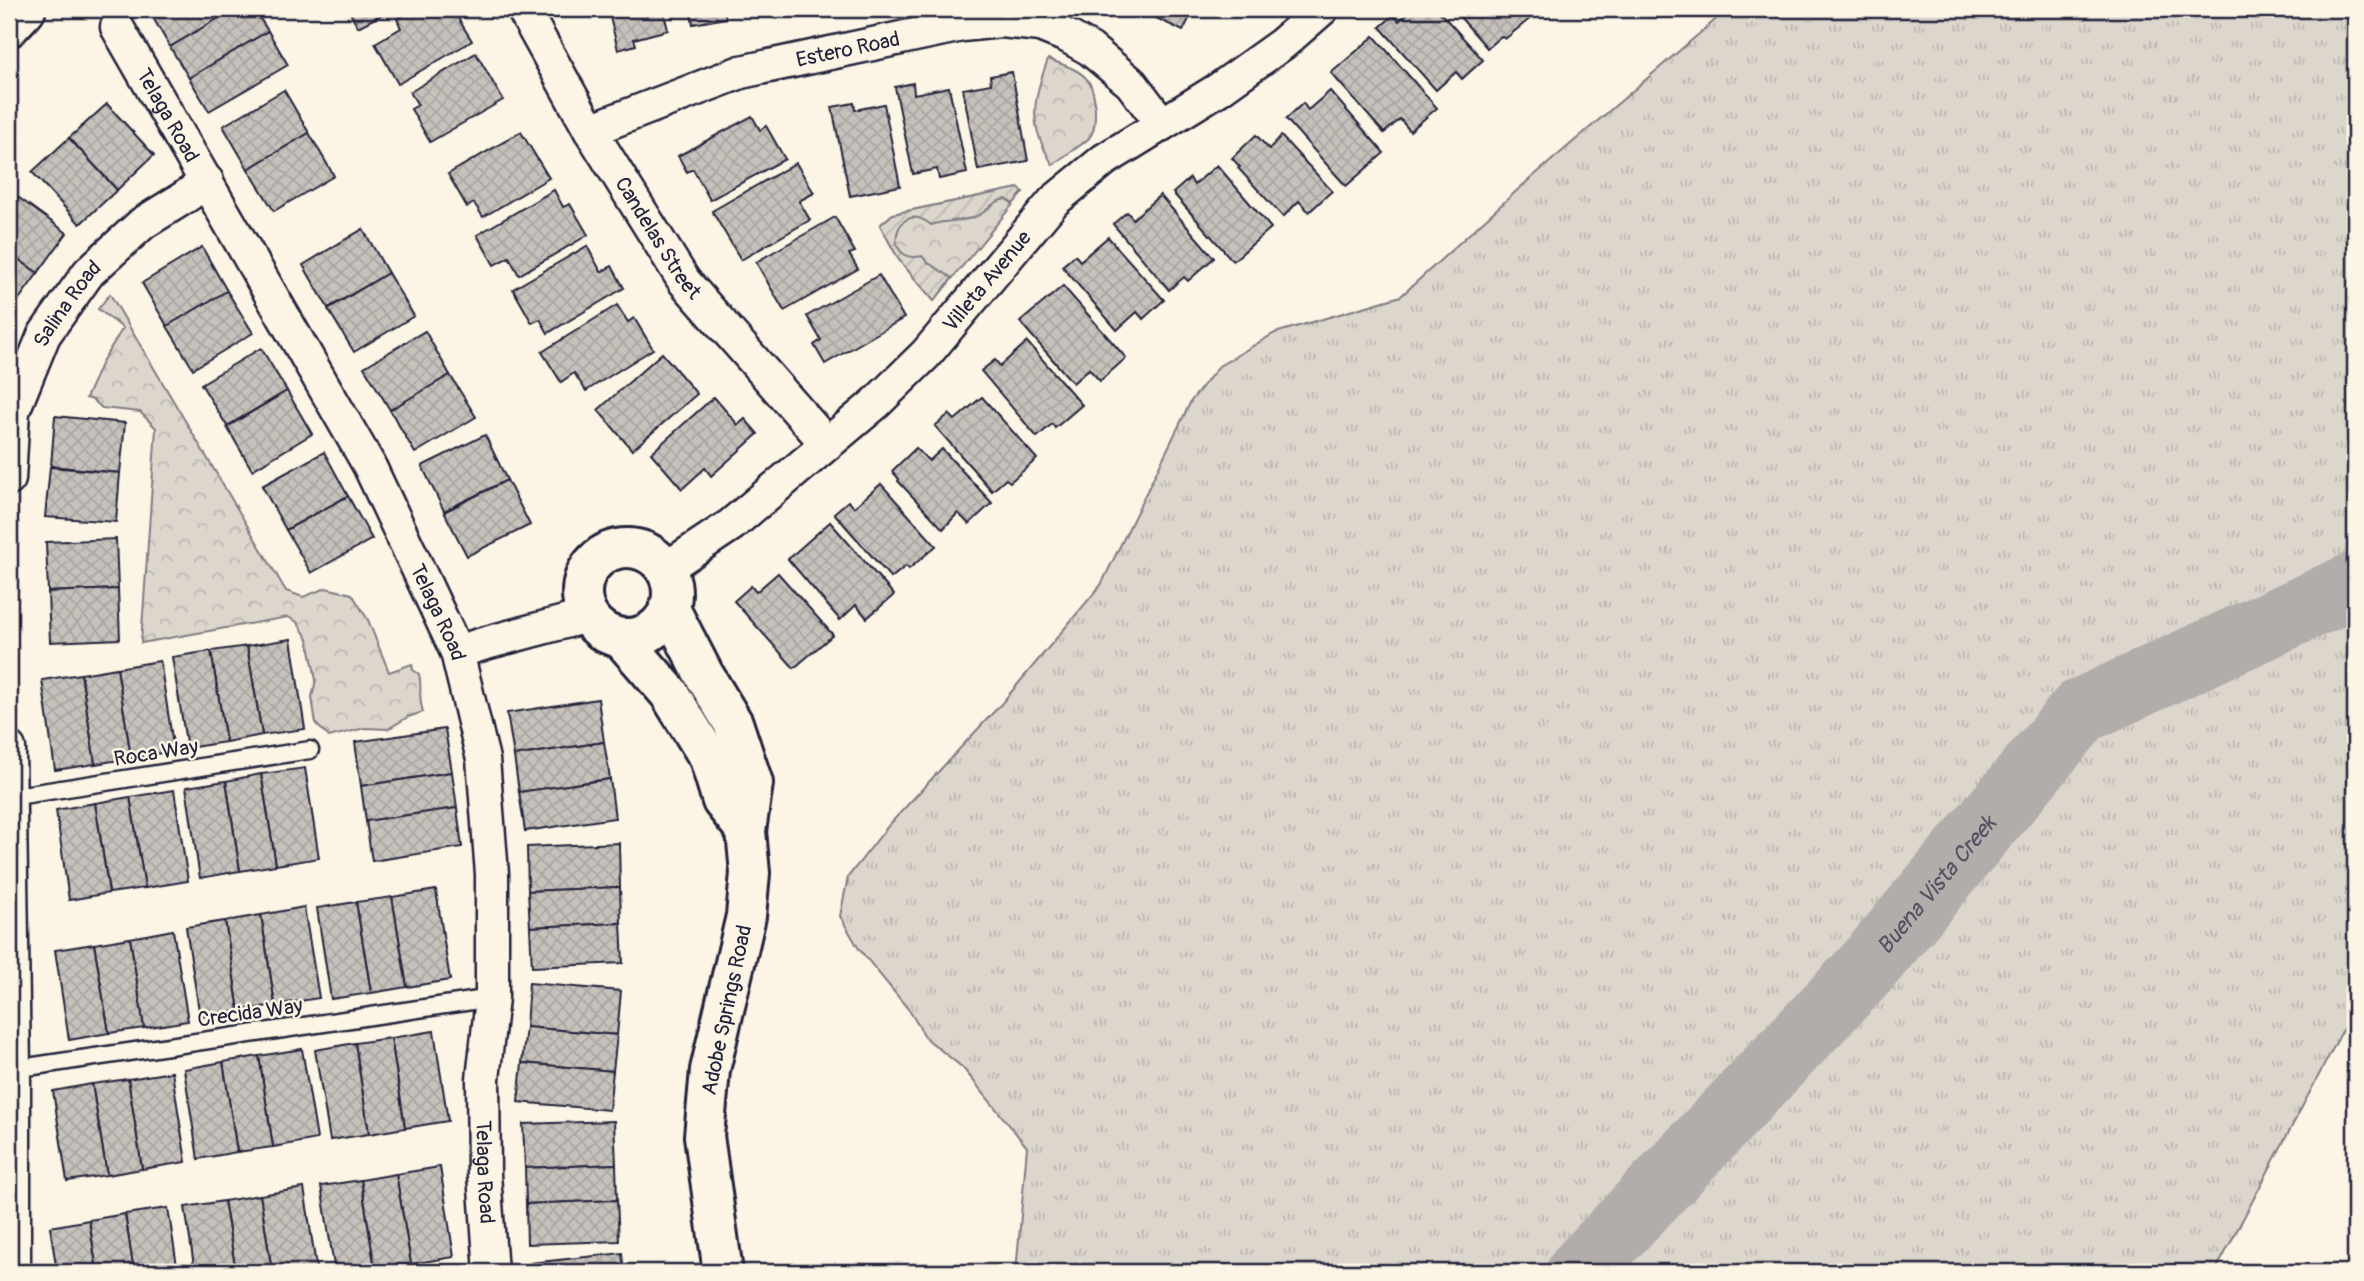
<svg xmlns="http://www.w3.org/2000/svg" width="2364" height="1281" font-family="Pangolin,sans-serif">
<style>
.grass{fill:url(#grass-tufts);stroke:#7f7c84;stroke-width:2}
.forest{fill:url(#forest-crowns);stroke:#7f7c84;stroke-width:2}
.garden{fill:url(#garden-furrows);stroke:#7f7c84;stroke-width:2}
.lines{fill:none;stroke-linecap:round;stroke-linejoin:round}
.river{stroke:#b2adab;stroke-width:66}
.building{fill:url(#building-cross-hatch);stroke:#22223b;stroke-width:2}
.lane-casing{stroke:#22223b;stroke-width:21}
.street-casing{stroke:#22223b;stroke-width:37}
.secondary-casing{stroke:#22223b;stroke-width:44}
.lane{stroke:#fcf5e5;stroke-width:16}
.street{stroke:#fcf5e5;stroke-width:32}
.secondary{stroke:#fcf5e5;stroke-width:38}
.labels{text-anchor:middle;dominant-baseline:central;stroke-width:5;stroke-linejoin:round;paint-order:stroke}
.street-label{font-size:21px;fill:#22223b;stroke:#fcf5e5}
.water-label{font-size:23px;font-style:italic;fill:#545362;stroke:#fcf5e5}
</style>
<defs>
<pattern id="grass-tufts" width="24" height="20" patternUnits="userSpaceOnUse" patternTransform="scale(1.75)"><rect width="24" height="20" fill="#dcd6cc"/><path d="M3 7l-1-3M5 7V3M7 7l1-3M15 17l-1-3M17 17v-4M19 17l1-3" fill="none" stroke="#bcb7b0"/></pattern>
<pattern id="forest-crowns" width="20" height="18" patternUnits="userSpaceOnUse" patternTransform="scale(1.75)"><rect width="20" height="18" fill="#dcd6cc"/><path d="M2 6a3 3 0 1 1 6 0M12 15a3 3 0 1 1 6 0" fill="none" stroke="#bcb7b0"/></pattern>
<pattern id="garden-furrows" width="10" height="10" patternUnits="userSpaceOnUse" patternTransform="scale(1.75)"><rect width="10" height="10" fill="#dcd6cc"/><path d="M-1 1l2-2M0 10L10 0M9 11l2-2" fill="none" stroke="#bcb7b0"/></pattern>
<pattern id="building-cross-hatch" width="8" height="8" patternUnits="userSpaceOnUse" patternTransform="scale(1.75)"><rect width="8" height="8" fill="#c6c1bb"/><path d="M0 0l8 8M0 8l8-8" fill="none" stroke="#aaa6a2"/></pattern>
</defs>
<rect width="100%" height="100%" fill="#fcf5e5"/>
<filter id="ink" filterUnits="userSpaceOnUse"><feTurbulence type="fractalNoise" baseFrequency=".0143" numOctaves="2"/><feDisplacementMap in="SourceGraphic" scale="14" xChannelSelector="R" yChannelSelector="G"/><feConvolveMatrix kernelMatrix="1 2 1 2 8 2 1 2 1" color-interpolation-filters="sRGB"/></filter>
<g filter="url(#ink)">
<polygon class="grass" points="1728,9 2355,9 2355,1011 2350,1016 2215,1272 1016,1272 1027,1147 963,1068 926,1038 909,1010 859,949 840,916 848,877 889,825 1002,703 1101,585 1191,401 1219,366 1275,333 1401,296 1523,185"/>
<g class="forest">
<path d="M1048 59C1080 71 1095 74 1095 111 1095 120 1095 131 1089 138 1079 148 1064 155 1053 165 1027 124 1033 101 1048 59Z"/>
<polygon points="1018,188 1023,192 934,301 899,260 880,225 893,214"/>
<path d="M110 294 286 591 303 597 326 588 352 594 368 620 389 672 412 664 413 670 419 674C423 690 417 694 423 712L408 717 388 729 365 728 329 737 316 724 312 697 316 680 308 639 297 622 288 617 141 643 156 428 140 412 102 408 93 400 86 398 103 360 123 328 98 309Z"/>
</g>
<path class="garden" d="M1018 188 1023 192 1013 204 1006 199C993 200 988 212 977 216 961 223 947 219 931 225 895 195 880 266 922 256L927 262 952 278 934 301 899 260 880 225 893 214Z"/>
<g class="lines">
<path class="river" id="s1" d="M1579 1272 1865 970 2081 711 2355 585"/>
</g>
<g class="building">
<polygon points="148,9 234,9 170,47"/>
<polygon points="234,9 254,9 268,31 189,78 170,47"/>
<polygon points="348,9 393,9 358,27"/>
<polygon points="415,9 455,9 453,10 472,41 398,84 375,43 401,28 397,19"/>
<polygon points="608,9 663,9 668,30 634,39 636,45 618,50"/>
<polygon points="687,9 724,9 726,18 693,24 691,13 688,14"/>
<polygon points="1148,9 1194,9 1183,31 1152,16 1154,12"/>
<polygon points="1413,9 1437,9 1483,60 1462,79 1456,72 1436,90 1380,27 1394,15 1399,21"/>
<polygon points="1453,9 1525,9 1532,17 1505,39 1501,36 1487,48"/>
<polygon points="268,31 288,65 209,111 189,78"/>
<polygon points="1374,36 1437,108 1410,131 1400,119 1384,133 1331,73"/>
<polygon points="476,53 503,100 430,142 411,109 418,105 410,92"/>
<polygon points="1012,72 1028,161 978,170 963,89 991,84 990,76"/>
<polygon points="913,83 914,94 949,87 967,173 939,179 937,169 913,174 895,87"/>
<polygon points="284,90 309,133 248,169 223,126"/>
<polygon points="1330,91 1384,153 1346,186 1286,119 1303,103 1308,110"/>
<polygon points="854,103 855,110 884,104 900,186 850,196 832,107"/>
<polygon points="107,104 154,155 117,190 69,138"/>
<polygon points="752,116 760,130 766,126 785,159 710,200 693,169 687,172 678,156"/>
<polygon points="521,132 549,178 483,217 474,203 467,207 448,174"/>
<polygon points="309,133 334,176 274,211 248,169"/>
<polygon points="1256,135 1269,149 1281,136 1332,191 1309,212 1299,201 1283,217 1238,168 1240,167 1232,158"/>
<polygon points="69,138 117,190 80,224 32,172"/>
<polygon points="796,163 814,193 799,201 810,220 741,260 712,211"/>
<polygon points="1217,165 1271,228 1233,261 1173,193 1190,178 1194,185"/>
<polygon points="554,190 563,207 570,204 588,235 519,275 509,257 494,265 477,235"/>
<polygon points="11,192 67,233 38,273 9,253 9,194"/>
<polygon points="1160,195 1214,258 1188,281 1184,277 1169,290 1113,224 1127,212 1133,219"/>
<polygon points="835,217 855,252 849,254 858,269 784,311 756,262"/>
<polygon points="363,229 388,273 328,308 303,265"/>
<polygon points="1108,237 1164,300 1143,319 1137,312 1117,330 1062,266 1075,255 1080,261"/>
<polygon points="587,246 601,272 612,266 624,288 548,333 540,319 532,323 513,289"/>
<polygon points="202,247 227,291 167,326 142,283"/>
<polygon points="9,253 38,273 9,313"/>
<polygon points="388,273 414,316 354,352 328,309"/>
<polygon points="879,275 904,318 825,364 814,345 821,340 807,316"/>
<polygon points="1063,286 1126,358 1100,381 1089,369 1073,383 1020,322"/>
<polygon points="227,291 253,333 193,369 167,326"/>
<polygon points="617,305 628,322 634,318 653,349 586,391 574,373 561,382 542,352"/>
<polygon points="425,331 450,375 390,410 364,367"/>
<polygon points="1027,342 1082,405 1055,428 1052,424 1037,437 981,371 995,360 1000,366"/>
<polygon points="261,348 287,391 227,426 201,384"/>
<polygon points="662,353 697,394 632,450 598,410"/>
<polygon points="450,375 476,417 415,453 390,410"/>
<polygon points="287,391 312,434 252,470 227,427"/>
<polygon points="714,397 738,425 745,419 758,434 711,476 705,468 682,489 651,453"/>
<polygon points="982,397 1037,459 1010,482 1006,479 992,491 935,426 949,414 955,420"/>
<polygon points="55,416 125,423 120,473 51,466"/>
<polygon points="485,435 507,480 444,511 422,466"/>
<polygon points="916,448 929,461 942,449 992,503 969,524 958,513 943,529 898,481 899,479 892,471"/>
<polygon points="324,452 348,496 286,530 262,486"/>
<polygon points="50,467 120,473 116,522 45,517"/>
<polygon points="507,480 530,525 467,556 444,512"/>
<polygon points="881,484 936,546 909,569 906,566 891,578 834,513 848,501 854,507"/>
<polygon points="348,496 372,539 311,573 286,530"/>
<polygon points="830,522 894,595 867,618 856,605 840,620 788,559"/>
<polygon points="116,539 118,589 48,592 46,542"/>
<polygon points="778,573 833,635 794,668 734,601 751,586 756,592"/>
<polygon points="118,589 120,639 50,642 48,592"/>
<polygon points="291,639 305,729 262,735 247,646"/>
<polygon points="247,646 262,735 226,742 211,651"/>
<polygon points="211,651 226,742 187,748 172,657"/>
<polygon points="160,661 174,751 131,758 117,668"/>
<polygon points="117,668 131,758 95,764 81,674"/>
<polygon points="81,674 95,764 55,770 42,680"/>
<polygon points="598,699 604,742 514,756 507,713"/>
<polygon points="445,729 452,772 361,786 355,742"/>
<polygon points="604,742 610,779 519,792 514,756"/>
<polygon points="305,768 319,858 276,865 261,774"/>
<polygon points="452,772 457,808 366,821 361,786"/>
<polygon points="261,774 276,865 240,871 226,781"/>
<polygon points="610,779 615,818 525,831 519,792"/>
<polygon points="226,781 240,871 200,878 186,787"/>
<polygon points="174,790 188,881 145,888 130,797"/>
<polygon points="130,797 145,888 109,893 95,803"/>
<polygon points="95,803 109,893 69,900 56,810"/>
<polygon points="457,808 462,847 372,861 366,821"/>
<polygon points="619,843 620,887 528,891 527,847"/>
<polygon points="620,887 621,923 530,927 528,891"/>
<polygon points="436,890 450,980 407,987 392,897"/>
<polygon points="392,897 407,987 371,993 356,902"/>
<polygon points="356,902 371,993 331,999 317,908"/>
<polygon points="304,907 319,998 275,1005 261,915"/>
<polygon points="261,915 275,1005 239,1011 225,921"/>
<polygon points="225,921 239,1011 200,1017 186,927"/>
<polygon points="621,923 623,963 532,967 530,927"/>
<polygon points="173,930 188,1021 144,1028 130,938"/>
<polygon points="130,938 144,1028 109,1033 94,944"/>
<polygon points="94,944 109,1033 69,1040 55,950"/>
<polygon points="529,983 621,991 617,1035 526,1027"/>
<polygon points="526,1027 617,1035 613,1071 522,1063"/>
<polygon points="434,1031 448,1121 405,1128 391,1038"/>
<polygon points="391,1038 405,1128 369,1134 355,1043"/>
<polygon points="355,1043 369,1134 330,1140 315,1050"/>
<polygon points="302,1049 317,1139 273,1147 259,1056"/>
<polygon points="259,1056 273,1147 237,1152 223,1062"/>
<polygon points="223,1062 237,1152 198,1159 184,1069"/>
<polygon points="522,1063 613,1071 609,1110 518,1102"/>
<polygon points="172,1072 186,1162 142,1169 128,1079"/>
<polygon points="128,1079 142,1169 107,1175 92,1084"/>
<polygon points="92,1084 107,1175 67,1181 53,1091"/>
<polygon points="614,1121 616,1164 525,1168 523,1124"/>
<polygon points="616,1164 617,1200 526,1204 525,1168"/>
<polygon points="440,1167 454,1257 411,1264 396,1174"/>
<polygon points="396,1174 411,1264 375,1270 361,1180"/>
<polygon points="361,1180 375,1270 335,1272 321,1186"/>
<polygon points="304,1188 317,1272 272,1272 260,1195"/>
<polygon points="260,1195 272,1272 236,1272 224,1201"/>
<polygon points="617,1200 619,1241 527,1244 526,1204"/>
<polygon points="224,1201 236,1272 195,1272 185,1207"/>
<polygon points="168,1208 178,1272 134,1272 125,1214"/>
<polygon points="125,1214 134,1272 97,1272 89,1220"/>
<polygon points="89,1220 97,1272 57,1272 50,1227"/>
<polygon points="622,1253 624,1272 532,1272 531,1263"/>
</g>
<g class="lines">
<defs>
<g id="lane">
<polyline points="10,797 310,750"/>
<polyline points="14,1069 492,998"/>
</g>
<g id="street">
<path id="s2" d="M523 9 590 130 684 281 826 443"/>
<path id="s3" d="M117 27 369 465 457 652 483 759 492 874V998L483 1079 484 1174 491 1272"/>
<path id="s4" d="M590 130 741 72 962 25 1001 21 1040 25 1067 36 1090 49 1131 83 1162 124"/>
<path id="s5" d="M9 479 13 411 44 335 89 272 143 223 185 197 207 181"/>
<path id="s6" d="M665 569 731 525 876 403 926 354 1054 201 1104 160 1219 89 1282 44 1322 9"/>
<polyline points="457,652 486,643 587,616"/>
<polyline points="9,748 14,1069 14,1272"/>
</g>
<g id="secondary">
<polyline points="9,27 26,9"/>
<circle cx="627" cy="593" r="45"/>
<polyline points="670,609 703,673 733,723 753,783 746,831 750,873 746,916 710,1070 704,1136 723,1272"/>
<polyline points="622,639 669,693 709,758 722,801 746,831"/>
</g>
</defs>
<use href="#lane" class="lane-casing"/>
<use href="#street" class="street-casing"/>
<use href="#secondary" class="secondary-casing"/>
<use href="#lane" class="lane"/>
<use href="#street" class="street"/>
<use href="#secondary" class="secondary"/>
</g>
</g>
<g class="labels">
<g class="street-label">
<text stroke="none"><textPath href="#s4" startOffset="271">Estero Road</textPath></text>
<text stroke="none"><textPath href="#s3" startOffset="102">Telaga Road</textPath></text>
<text stroke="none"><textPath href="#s2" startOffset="266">Candelas Street</textPath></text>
<text stroke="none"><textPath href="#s6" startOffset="434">Villeta Avenue</textPath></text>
<text stroke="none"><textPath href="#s5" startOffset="189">Salina Road</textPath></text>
<text stroke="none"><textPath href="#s3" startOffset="668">Telaga Road</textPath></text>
<text transform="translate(156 753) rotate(-9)">Roca Way</text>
<text transform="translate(727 1010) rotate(-78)">Adobe Springs Road</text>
<text transform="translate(250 1013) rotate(-8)">Crecida Way</text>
<text stroke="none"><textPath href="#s3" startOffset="1236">Telaga Road</textPath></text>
</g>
<g class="water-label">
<text stroke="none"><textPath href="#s1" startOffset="527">Buena Vista Creek</textPath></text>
</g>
</g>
<rect width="2364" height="1281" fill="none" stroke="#fcf5e5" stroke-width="35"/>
<rect x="18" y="18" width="2329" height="1246" fill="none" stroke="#22223b" stroke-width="2.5" filter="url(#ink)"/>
</svg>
